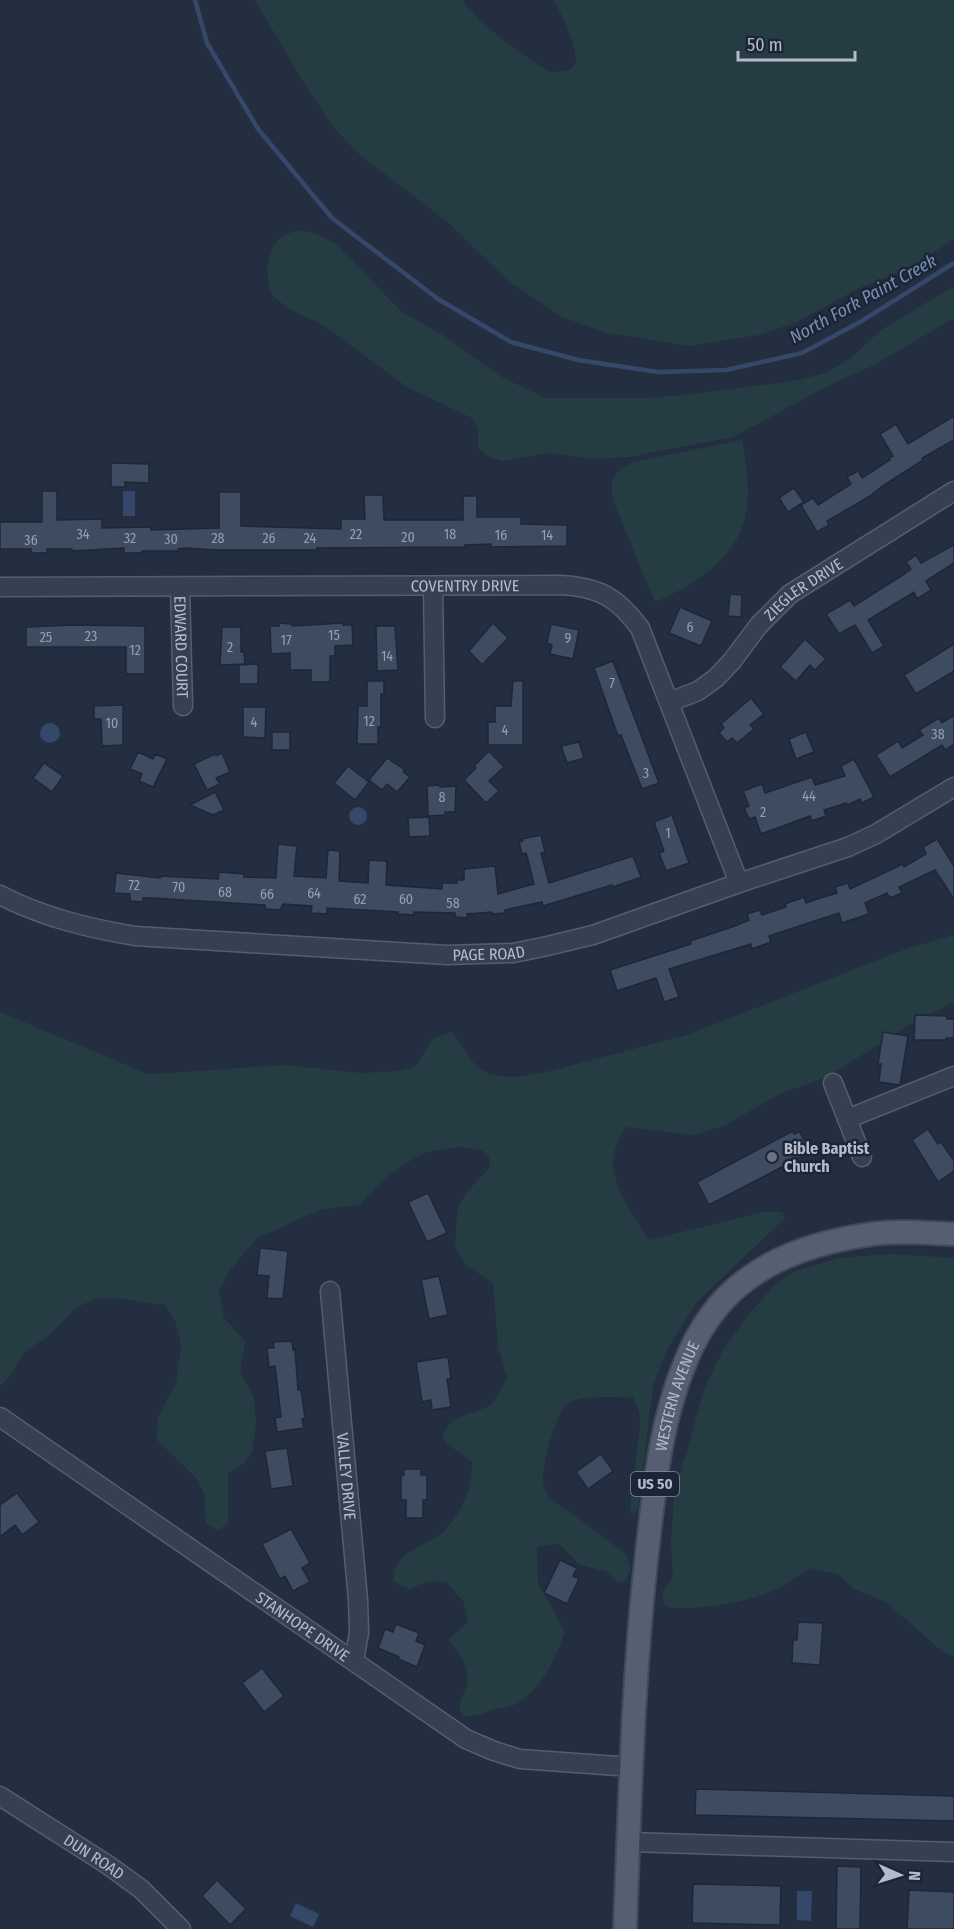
<svg xmlns="http://www.w3.org/2000/svg" width="954" height="1929" font-family="'Fira Sans Condensed',sans-serif">
<style>
.green{fill:#253d42}
.water{fill:#354869}
.lines{fill:none;stroke-linecap:round;stroke-linejoin:round}
.stream{stroke:#354869;stroke-width:4.5}
.building{fill:#3e4c61;stroke:#1e2738;stroke-width:1.5}
.minor-casing{stroke:#555e6e;stroke-width:21}
.major-casing{stroke:#41495a;stroke-width:26}
.minor{stroke:#374051;stroke-width:18}
.major{stroke:#555f71;stroke-width:22}
.worship-dot{fill:#6b7280;stroke:#1c2536;stroke-width:2}
.labels{text-anchor:middle;dominant-baseline:central;stroke-width:5;stroke-linejoin:round;paint-order:stroke}
.number-label{font-size:14px;fill:#96a0b0}
.shield{fill:#1c2536;stroke:#868f9e;stroke-width:1.5}
.shield-label{font-size:15px;font-weight:bold;fill:#b4bccb}
.street-label{font-size:16px;fill:#b4bccb;stroke:#1c2536}
.poi-label{font-size:16px;font-weight:bold;fill:#b4bccb;stroke:#1c2536;text-anchor:start}
.water-label{font-size:18px;font-style:italic;fill:#798fb5;stroke:#1c2536}
</style>
<rect width="100%" height="100%" fill="#232e41"/>
<g class="green">
<path d="M255 0H462C487 31 519 52 551 73L571 69 576 63C575 40 565 20 553 0H954V238L915 266 859 288 797 322 758 335 690 346 607 333 562 317 507 280 451 225 358 153 333 127 306 86Z"/>
<polygon points="303,230 324,237 337,245 401,311 446,337 500,376 545,398 648,398 684,395 800,380 828,372 840,365 851,358 881,330 954,286 954,318 874,365 826,387 733,437 629,457 593,459 548,453 503,461 489,457 478,448 478,429 472,418 407,387 323,325 289,309 273,296 269,289 267,267 273,246 282,236 295,231"/>
<path d="M742 440C745 461 750 484 747 506 742 555 698 584 655 602L614 503C609 479 612 473 633 462Z"/>
<path d="M954 935V1002L914 1022 829 1076 777 1095 726 1125 694 1135 625 1127C622 1135 616 1144 614 1153 608 1184 635 1216 649 1240L767 1211 782 1212 785 1218 697 1302 667 1349 653 1387 638 1510 632 1515 630 1509 640 1425 639 1412 633 1397C613 1398 586 1394 568 1403 557 1409 543 1463 543 1476 542 1484 545 1492 550 1498L626 1554 631 1569 625 1582H618L607 1572 579 1564 559 1544 537 1547 538 1583 565 1632C555 1660 541 1691 514 1705 507 1709 498 1708 491 1710 479 1714 477 1717 463 1716 453 1699 468 1695 467 1679 467 1662 458 1652 448 1640L468 1622 463 1601 446 1582C441 1582 435 1580 430 1581 411 1585 413 1596 393 1580 393 1550 428 1547 445 1530 462 1512 473 1487 472 1462L447 1444 442 1438C450 1411 476 1417 492 1403 498 1397 503 1385 507 1378L498 1347 493 1283 466 1265 455 1247 457 1214 459 1206 466 1193 489 1168 490 1160 487 1154 481 1150 459 1147 430 1151 416 1157 386 1177 359 1205 322 1209 257 1238 230 1270 219 1291 224 1318 245 1341 240 1373 254 1397 256 1425 252 1452 244 1463 228 1473V1522L219 1530 206 1524 204 1494 198 1480 157 1440 158 1417 176 1383 181 1345 176 1323 165 1305 115 1298 94 1299 76 1308 47 1337 23 1353 14 1371 0 1386V1012L148 1074H155L285 1065 361 1073 399 1071 413 1067 418 1063 432 1039 452 1032 476 1066 490 1075 513 1077 546 1072 687 1035 906 949Z"/>
<path d="M893 1254 954 1258V1657L943 1652 887 1603 854 1589 839 1575 810 1568C799 1575 787 1584 775 1590 745 1603 698 1611 666 1607 658 1595 665 1587 673 1578L671 1542 674 1496 705 1387 723 1350 751 1312 774 1286 791 1273 838 1258Z"/>
</g>
<g class="water">
<rect x="123" y="491" width="12" height="25"/>
<circle cx="50" cy="733" r="10"/>
<circle cx="358" cy="816" r="9"/>
<polygon points="797,1891 812,1891 811,1921 797,1920"/>
<polygon points="296,1903 319,1914 313,1927 290,1916"/>
</g>
<g class="lines">
<polyline class="stream" points="195,0 207,43 258,129 332,218 438,299 511,342 578,360 658,372 726,370 802,353 860,322 954,263"/>
</g>
<g class="building">
<polygon points="954,416 954,440 922,458 923,460 884,485 872,494 872,495 827,521 829,525 817,532 801,505 813,498 818,505 851,484 847,477 858,471 862,478 890,460 889,458 893,456 880,434 896,424 908,444"/>
<polygon points="111,463 149,464 149,483 125,482 125,487 111,487"/>
<polygon points="794,488 804,502 788,512 779,498"/>
<polygon points="42,491 57,491 57,520 102,519 102,528 151,527 151,530 219,528 219,492 241,492 241,526 341,529 341,519 365,519 364,495 383,495 384,520 463,520 463,496 477,496 477,517 521,517 521,524 567,525 567,546 491,547 491,544 465,545 465,547 317,548 317,550 216,550 185,548 178,549 178,551 142,551 142,553 124,553 124,548 72,551 72,549 47,549 47,553 31,553 31,549 0,549 0,522 42,522"/>
<polygon points="954,545 954,563 926,581 931,590 917,599 914,592 868,620 884,646 872,653 855,625 839,634 826,614 850,600 854,606 903,575 911,569 906,562 916,555 921,563"/>
<polygon points="730,594 742,595 741,617 728,616"/>
<polygon points="680,607 712,621 701,646 669,633"/>
<polygon points="279,623 292,624 292,626 343,623 343,625 352,625 353,645 335,646 335,656 330,656 330,682 311,682 311,670 290,670 290,653 271,654 270,626 279,626"/>
<polygon points="493,623 508,638 482,665 469,651"/>
<polygon points="551,624 579,630 573,659 550,654 552,645 547,643"/>
<polygon points="72,625 145,626 145,674 126,674 126,647 26,647 26,627"/>
<polygon points="376,626 395,626 398,670 377,671"/>
<polygon points="222,627 241,627 241,652 244,652 245,664 220,665"/>
<polygon points="805,639 826,659 815,670 810,665 796,681 780,667"/>
<polygon points="954,644 954,671 916,694 904,675"/>
<polygon points="613,661 659,783 642,789 621,735 618,736 594,668"/>
<polygon points="258,664 258,684 239,684 239,665"/>
<polygon points="367,681 384,681 384,694 381,694 381,727 378,727 378,744 357,744 358,706 367,706"/>
<polygon points="513,681 523,681 523,745 488,745 488,722 495,722 495,706 511,706"/>
<polygon points="751,698 764,714 750,725 754,729 737,743 732,738 727,742 719,733 724,728 721,724"/>
<polygon points="123,705 123,745 102,746 101,719 94,719 94,706"/>
<polygon points="243,707 266,707 265,738 243,737"/>
<polygon points="954,715 954,744 945,750 942,745 890,777 876,755 898,741 902,748 923,735 919,730 939,718 942,723"/>
<rect x="272" y="732" width="18" height="18"/>
<polygon points="806,732 814,752 796,759 789,739"/>
<polygon points="579,742 584,758 567,763 561,746"/>
<polygon points="489,751 504,767 489,781 499,791 486,803 464,780 476,768 474,766"/>
<polygon points="138,752 153,759 155,754 167,759 153,787 139,781 142,774 130,769"/>
<polygon points="222,753 230,772 216,778 220,784 207,790 194,764 215,754 216,756"/>
<polygon points="387,758 405,770 403,772 410,777 397,792 387,784 382,790 369,780"/>
<polygon points="854,759 874,797 862,803 860,799 848,805 846,803 824,810 826,816 812,821 810,816 761,834 755,817 749,819 744,808 749,806 743,791 762,784 765,793 812,777 815,785 845,776 841,766"/>
<polygon points="44,763 63,776 52,792 33,778"/>
<polygon points="348,766 369,782 355,800 334,783"/>
<polygon points="439,785 440,787 456,786 455,812 445,812 445,815 428,816 427,786"/>
<polygon points="215,792 224,810 213,815 190,805"/>
<polygon points="672,815 689,863 666,871 659,853 664,851 654,822"/>
<polygon points="429,817 430,836 409,837 408,818"/>
<polygon points="541,835 545,852 541,853 549,883 633,856 641,877 613,887 612,885 543,906 542,902 505,910 505,913 492,914 492,912 467,914 467,918 455,917 455,913 414,912 413,915 398,914 398,912 327,908 327,914 311,913 312,906 283,904 280,910 265,909 265,905 152,898 143,898 142,902 130,901 130,894 114,893 116,873 160,878 161,876 218,879 219,872 244,874 244,877 276,878 278,844 297,846 294,876 326,878 328,850 340,851 339,881 368,883 369,860 387,861 386,885 442,889 442,883 457,883 457,880 464,880 464,869 495,866 498,894 534,884 527,856 526,853 522,854 519,842 523,841 522,839"/>
<polygon points="937,839 954,866 954,899 935,870 899,887 902,893 890,898 887,893 865,903 869,914 842,923 839,913 769,936 771,942 752,949 751,944 669,969 679,997 664,1002 656,978 617,991 610,970 691,944 690,941 735,926 749,920 747,914 760,910 762,915 786,907 785,904 804,897 806,903 814,900 837,893 835,887 848,883 850,889 903,864 904,867 926,854 923,847"/>
<polygon points="915,1015 947,1016 947,1019 954,1019 954,1038 946,1038 946,1040 914,1040"/>
<polygon points="883,1032 908,1036 900,1085 879,1082 881,1064 878,1064"/>
<polygon points="928,1129 938,1144 941,1142 954,1161 954,1171 938,1182 912,1140"/>
<polygon points="793,1131 794,1134 800,1132 808,1148 803,1151 805,1155 709,1205 697,1182"/>
<polygon points="428,1193 447,1233 427,1242 408,1202"/>
<polygon points="260,1248 288,1251 283,1299 267,1298 269,1276 257,1275"/>
<polygon points="439,1276 448,1315 429,1319 421,1280"/>
<polygon points="292,1341 293,1350 295,1349 298,1390 301,1390 305,1418 302,1419 304,1428 277,1432 275,1418 281,1417 275,1366 269,1367 267,1348 274,1348 273,1342"/>
<polygon points="448,1357 451,1379 447,1379 451,1407 432,1410 431,1400 422,1402 416,1362"/>
<polygon points="287,1448 293,1486 271,1489 265,1451"/>
<polygon points="601,1454 613,1471 588,1489 576,1472"/>
<polygon points="404,1469 421,1469 421,1475 427,1475 427,1500 423,1500 423,1518 406,1518 406,1500 401,1500 401,1475 404,1475"/>
<polygon points="17,1493 39,1522 22,1535 15,1525 0,1537 0,1505"/>
<polygon points="291,1529 310,1563 302,1568 310,1582 293,1591 285,1576 280,1579 262,1544"/>
<polygon points="560,1560 577,1568 573,1576 579,1579 567,1604 544,1593"/>
<polygon points="798,1622 823,1623 820,1665 792,1663 793,1640 797,1640"/>
<polygon points="396,1624 419,1633 416,1641 425,1645 417,1667 398,1659 399,1657 378,1648 385,1629 393,1632"/>
<polygon points="262,1668 284,1696 264,1712 242,1683"/>
<polygon points="696,1789 954,1796 954,1821 695,1815"/>
<polygon points="837,1866 861,1867 860,1929 836,1929"/>
<polygon points="217,1880 246,1909 230,1925 202,1896"/>
<polygon points="693,1884 781,1886 780,1925 692,1923"/>
<polygon points="909,1890 954,1892 954,1929 907,1929"/>
</g>
<g class="lines">
<defs>
<g id="minor">
<path id="s1" d="M0 587 560 585C599 587 617 597 640 628L739 883"/>
<path id="s2" d="M180 587 183 706"/>
<polyline points="433,587 435,718"/>
<path id="s3" d="M670 702 698 691 716 678 732 661 759 625 790 594 954 491"/>
<path id="s4" d="M0 895C42 917 88 928 135 936L447 955 513 953 543 947 593 935 739 883 848 847 876 834 954 787"/>
<polyline points="833,1083 862,1157"/>
<polyline points="847,1119 954,1076"/>
<path id="s5" d="M330 1291 358 1600 359 1633 354 1660"/>
<path id="s6" d="M0 1417 466 1739 494 1751 520 1759 632 1767"/>
<path id="s7" d="M0 1796 108 1865 141 1889 181 1929"/>
<polyline points="629,1842 954,1852"/>
</g>
<g id="major">
<path id="s8" d="M625 1929C630 1801 633 1672 648 1544 655 1483 661 1421 685 1363 697 1332 718 1300 746 1280 781 1253 829 1240 872 1234 899 1230 927 1233 954 1234"/>
</g>
</defs>
<use href="#minor" class="minor-casing"/>
<use href="#major" class="major-casing"/>
<use href="#minor" class="minor"/>
<use href="#major" class="major"/>
</g>
<circle class="worship-dot" cx="772" cy="1157" r="6"/>
<g class="labels">
<g class="number-label">
<text x="83" y="534">34</text>
<text x="356" y="534">22</text>
<text x="450" y="534">18</text>
<text x="501" y="535">16</text>
<text x="547" y="535">14</text>
<text x="408" y="537">20</text>
<text x="130" y="538">32</text>
<text x="218" y="538">28</text>
<text x="269" y="538">26</text>
<text x="310" y="538">24</text>
<text x="171" y="539">30</text>
<text x="31" y="540">36</text>
<text x="690" y="627">6</text>
<text x="334" y="635">15</text>
<text x="91" y="636">23</text>
<text x="46" y="637">25</text>
<text x="568" y="638">9</text>
<text x="286" y="640">17</text>
<text x="230" y="647">2</text>
<text x="135" y="650">12</text>
<text x="387" y="656">14</text>
<text x="612" y="683">7</text>
<text x="369" y="721">12</text>
<text x="254" y="722">4</text>
<text x="112" y="723">10</text>
<text x="505" y="730">4</text>
<text x="938" y="734">38</text>
<text x="646" y="773">3</text>
<text x="809" y="796">44</text>
<text x="442" y="797">8</text>
<text x="763" y="812">2</text>
<text x="668" y="833">1</text>
<text x="134" y="885">72</text>
<text x="179" y="887">70</text>
<text x="225" y="892">68</text>
<text x="314" y="893">64</text>
<text x="267" y="894">66</text>
<text x="360" y="899">62</text>
<text x="406" y="899">60</text>
<text x="453" y="903">58</text>
</g>
<rect class="shield" x="631" y="1472" width="48" height="24" rx="4.5"/>
<g class="shield-label">
<text x="655" y="1484">US 50</text>
</g>
<g class="street-label">
<text stroke="none"><textPath href="#s1" startOffset="465">COVENTRY DRIVE</textPath></text>
<text stroke="none"><textPath href="#s3" startOffset="178">ZIEGLER DRIVE</textPath></text>
<text stroke="none"><textPath href="#s2" startOffset="60">EDWARD COURT</textPath></text>
<text stroke="none"><textPath href="#s4" startOffset="496">PAGE ROAD</textPath></text>
<text stroke="none"><textPath href="#s8" startOffset="537">WESTERN AVENUE</textPath></text>
<text stroke="none"><textPath href="#s5" startOffset="186">VALLEY DRIVE</textPath></text>
<text stroke="none"><textPath href="#s6" startOffset="368">STANHOPE DRIVE</textPath></text>
<text stroke="none"><textPath href="#s7" startOffset="112">DUN ROAD</textPath></text>
</g>
<g class="poi-label">
<text x="784" y="1148">Bible Baptist<tspan x="784" dy="18">Church</tspan></text>
</g>
<g class="water-label">
<text transform="translate(863 299) rotate(-29)">North Fork Paint Creek</text>
</g>
</g>
<g transform="translate(900 1875) rotate(93)" stroke="#1c2536" stroke-width="4.5" paint-order="stroke">
<path d="M0-4.5L10 22L0 15L-10 22Z" fill="#b4bccb"/>
<text y="-9" font-size="16" font-weight="bold" text-anchor="middle" fill="#b4bccb">N</text>
</g>
<path d="M738 51v9h117v-9" fill="none" stroke="#b4bccb" stroke-width="3"/>
<text x="747" y="51" font-size="18" fill="#b4bccb" stroke="#1c2536" stroke-width="4.5" paint-order="stroke">50 m</text>
</svg>
